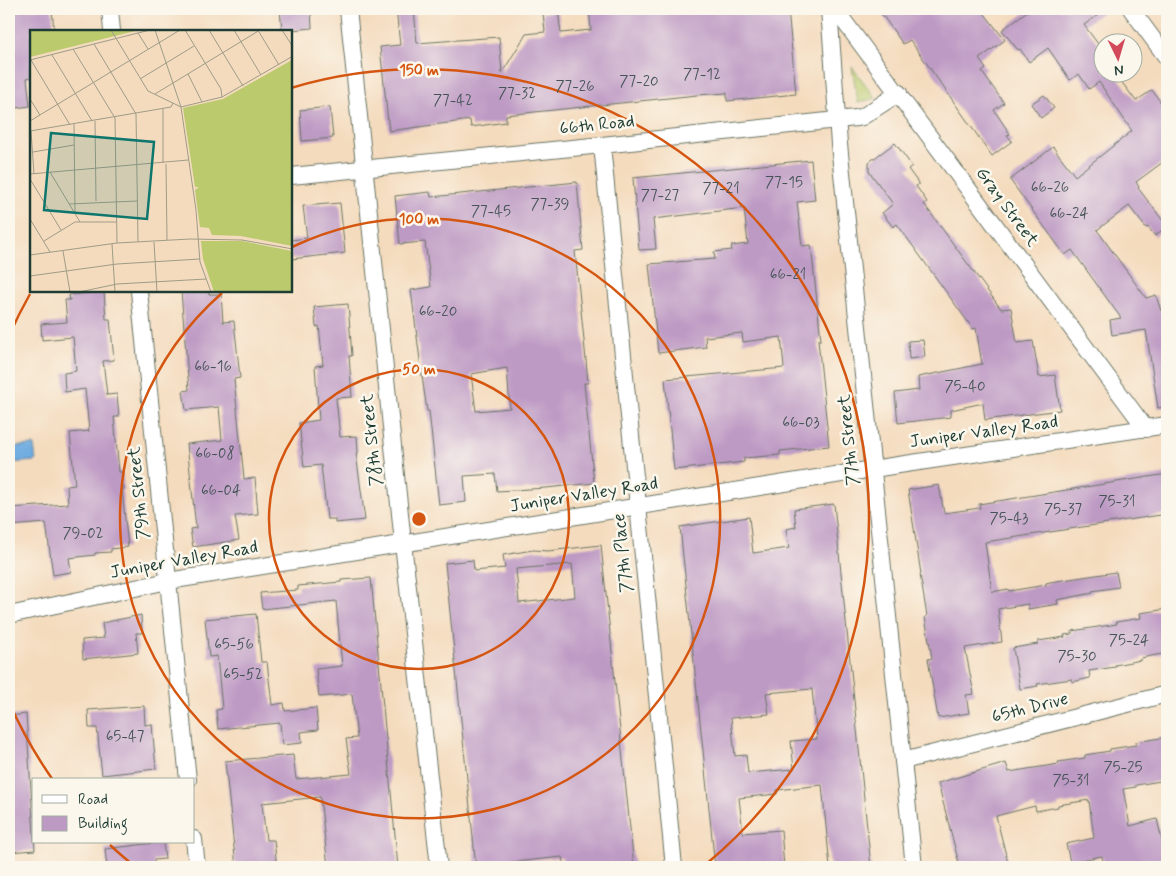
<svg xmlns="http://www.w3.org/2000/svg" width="1176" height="876" font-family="Mynerve,sans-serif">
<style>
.green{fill:#baca6d;stroke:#6c8450}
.water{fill:#6face0;stroke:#47748a}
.building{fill:#bd9ac4;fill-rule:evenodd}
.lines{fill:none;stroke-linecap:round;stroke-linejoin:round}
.minor-casing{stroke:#6a7464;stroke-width:18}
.minor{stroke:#fff;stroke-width:16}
.ring{fill:none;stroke:#d45610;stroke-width:2.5}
.labels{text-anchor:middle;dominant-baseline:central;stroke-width:5;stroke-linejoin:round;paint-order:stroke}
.number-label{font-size:15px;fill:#465458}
.street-label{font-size:18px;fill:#1f3d34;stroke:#fbf7ec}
.inset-road{fill:none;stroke:#9f9c87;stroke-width:1}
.view{fill:#0f766e;fill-opacity:0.15;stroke:#0f766e;stroke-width:2.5}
.inset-edge{fill:none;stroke:#1f3d34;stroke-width:2.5}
.centre{fill:#d45610;stroke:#fbf7ec;stroke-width:2.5}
.ring-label{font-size:15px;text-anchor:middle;font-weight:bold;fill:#d45610;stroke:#fbf7ec;stroke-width:5;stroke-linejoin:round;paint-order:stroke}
</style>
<rect width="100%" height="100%" fill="#fbf7ec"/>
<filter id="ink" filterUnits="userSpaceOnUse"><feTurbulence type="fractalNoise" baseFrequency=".02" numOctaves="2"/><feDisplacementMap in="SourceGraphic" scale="10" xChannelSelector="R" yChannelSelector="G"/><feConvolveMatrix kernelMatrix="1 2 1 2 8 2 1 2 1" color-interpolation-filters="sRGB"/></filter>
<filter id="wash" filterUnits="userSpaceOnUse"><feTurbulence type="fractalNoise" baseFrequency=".0096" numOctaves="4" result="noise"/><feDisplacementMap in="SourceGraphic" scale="20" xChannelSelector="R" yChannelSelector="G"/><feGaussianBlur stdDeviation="1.12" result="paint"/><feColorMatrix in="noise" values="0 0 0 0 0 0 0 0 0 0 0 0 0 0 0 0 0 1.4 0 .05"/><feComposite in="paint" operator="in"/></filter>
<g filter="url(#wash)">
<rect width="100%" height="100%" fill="#f4dbbe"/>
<polygon class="green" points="852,67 876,98 858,103"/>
<polygon class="water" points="34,445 36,461 9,463 9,447"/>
<g id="blocks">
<g class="building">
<polygon points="10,9 52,9 54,31 31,31 31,77 27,78 30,106 9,109 9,58 14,58"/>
<polygon points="280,9 311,9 312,28 282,31"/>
<polygon points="396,9 414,9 417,43 499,37 502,73 526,34 545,32 543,13 558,11 561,33 591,30 589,9 788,9 796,94 727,101 727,93 697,95 506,115 506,122 471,127 470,120 389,131 380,47 400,45"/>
<polygon points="878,9 981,9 1005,40 979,59 986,69 982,72 1004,103 994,110 1010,134 1007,135 1012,141 992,156 910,40 903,44"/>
<polygon points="1030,9 1107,9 1084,25 1104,52 1104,72 1114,72 1136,101 1152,90 1167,111 1167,159 1136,182 1139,187 1138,188 1167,226 1155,236 1148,227 1146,228 1129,206 1097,230 1146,298 1156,295 1161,311 1167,311 1167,407 1158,408 1146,330 1112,335 1110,320 1121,318 1072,250 1065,255 1010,180 1053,147 1075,176 1132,131 1099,82 1089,89 1079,74 1070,80 1048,48 1029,62 1020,49 1018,50 1002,30"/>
<polygon points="1044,95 1054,108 1041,118 1031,104"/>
<polygon points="330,107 333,138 302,141 300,110"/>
<polygon points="895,143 912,166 908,169 919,184 916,186 927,202 924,204 1001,309 1011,308 1017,343 1033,341 1039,377 1055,375 1060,410 985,420 983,403 951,410 951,417 898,423 895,393 919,390 918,377 982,364 976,328 973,329 897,224 893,227 882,213 893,204 869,171 869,162"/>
<polygon points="811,160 815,200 797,202 802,246 811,245 821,340 818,340 829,446 780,451 780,455 744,458 744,462 674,470 665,379 784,368 781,337 743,342 742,333 705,337 706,347 658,353 649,264 715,259 714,252 732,250 731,246 748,244 744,208 653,219 656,249 639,250 633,178"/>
<path d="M577 182 583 250 575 251 586 360 588 383H584L594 483 546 488 497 491 495 474 464 476 466 502 439 505 429 411H427L422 376 411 290 431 287 425 242 400 244 395 196 430 192 431 197ZM507 368 510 408 476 411 471 374Z"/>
<polygon points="340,203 345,253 291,259 291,240 307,238 303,206"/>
<polygon points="181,291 209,291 209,294 221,294 223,322 234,321 240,378 234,379 244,479 255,478 258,514 235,516 239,540 193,547 190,529 196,528 187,444 222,440 219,407 186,410 183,391 189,390"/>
<polygon points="104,292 106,319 110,319 114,360 103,361 107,395 117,394 119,417 114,417 119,472 122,472 124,489 122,490 128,547 111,549 111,552 95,553 95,555 69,558 71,572 53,575 46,523 9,526 9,508 68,504 67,486 75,485 70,433 89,431 85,389 65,392 64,373 76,371 73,337 42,340 41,324 67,322 65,300 70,300 69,295"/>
<polygon points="348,304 352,356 349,356 352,397 336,398 340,437 357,436 358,453 356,453 365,520 335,523 335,519 327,519 321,465 304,467 299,423 319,420 315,366 323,365 319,326 316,327 314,307"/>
<polygon points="923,340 925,357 909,359 908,341"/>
<polygon points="1167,474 1167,514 985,542 992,592 1008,589 1009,591 1046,585 1046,583 1050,582 1116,572 1119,587 1092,591 1093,593 1057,600 1058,604 1028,609 1028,604 998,609 1002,642 965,648 974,694 966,695 969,713 938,718 928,659 932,658 925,617 927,616 920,574 921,574 908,490 939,485 944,513 980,508 979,504"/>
<path d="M834 504 871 867H830L822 785 777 790V794L739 798 743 833 781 830 784 867H715L680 527 749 517 753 553 789 548 786 529 796 527 794 509ZM812 689 817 739 791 741 794 769 748 773 746 755 735 756 731 718 769 714 766 693Z"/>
<path d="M601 545 634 867H564L562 857 504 863V867H476L445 563 473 560 474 571 505 568 503 555 533 550 548 551ZM572 564 575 597 519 603 516 569Z"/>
<polygon points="371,578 398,867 328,867 320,797 262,803 266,840 274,840 277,867 236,867 225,761 293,755 296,779 351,774 346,739 357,738 352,694 319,697 316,669 342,666 336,601 262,609 260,593 298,590 298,586 341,582 341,580"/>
<polygon points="1167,609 1167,653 1141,658 1141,660 1115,665 1115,667 1089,671 1090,678 1072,682 1072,679 1037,684 1038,686 1020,689 1013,648 1038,644 1038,641 1065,637 1064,635 1072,634 1072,631 1117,624 1116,622 1141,618 1140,613"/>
<polygon points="256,614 261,662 267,662 272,705 284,703 285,711 316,708 318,730 301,732 302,743 282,745 280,723 218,729 216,710 222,709 217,656 209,657 205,619"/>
<polygon points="141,615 142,633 136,633 138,653 83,659 82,640 104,638 102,623"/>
<polygon points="144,706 145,725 152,724 156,769 102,775 97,728 89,728 88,710"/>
<polygon points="26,714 35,850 9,852 9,812 12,812 9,769 9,716"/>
<polygon points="1167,737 1167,780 1136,785 1136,787 1123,789 1130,826 1157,819 1167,861 1167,867 1104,867 1102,856 1070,862 1066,844 1094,838 1089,800 1058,805 1058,807 1036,811 1035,806 996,816 1008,863 1004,864 1005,867 960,867 938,783 1006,763 1009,772 1059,764 1058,762 1085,758 1085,755 1110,751 1110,749 1136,745 1136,742"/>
<polygon points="163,842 165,859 154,860 154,867 107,867 105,849"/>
</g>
</g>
</g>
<g filter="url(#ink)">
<use href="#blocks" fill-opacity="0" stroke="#6a7464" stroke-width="1"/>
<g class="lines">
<defs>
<g id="minor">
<polyline points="110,9 112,31"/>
<polyline points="348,9 403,543 439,867"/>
<polyline points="829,9 839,144 914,867"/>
<polyline points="835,9 1146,429"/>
<polyline points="1131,9 1167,58"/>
<polyline points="602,145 674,867"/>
<polyline points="291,176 602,145 856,118 862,117 899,93"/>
<polyline points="139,291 188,780"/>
<polyline points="9,615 168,581 892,466 1167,425"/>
<polyline points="903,761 1167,694"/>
<polyline points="194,839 197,867"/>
</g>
</defs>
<use href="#minor" class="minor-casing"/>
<use href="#minor" class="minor"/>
</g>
</g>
<g class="ring">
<circle cx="419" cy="519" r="150"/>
<path d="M292 247A300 300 0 1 1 222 293"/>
<path d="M133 865A449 449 0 0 1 110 845M53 780A449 449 0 0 1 9 702M9 336A449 449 0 0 1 30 294M291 88A449 449 0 0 1 705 865"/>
</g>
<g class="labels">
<g class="number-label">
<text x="702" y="75">77-12</text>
<text x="639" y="82">77-20</text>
<text x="575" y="87">77-26</text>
<text x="517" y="94">77-32</text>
<text x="453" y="101">77-42</text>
<text x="784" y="183">77-15</text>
<text x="1050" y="188">66-26</text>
<text x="721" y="189">77-21</text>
<text x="660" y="196">77-27</text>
<text x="550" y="205">77-39</text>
<text x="491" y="212">77-45</text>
<text x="1069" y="214">66-24</text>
<text x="788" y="275">66-21</text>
<text x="438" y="312">66-20</text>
<text x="213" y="367">66-16</text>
<text x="965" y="387">75-40</text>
<text x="801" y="423">66-03</text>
<text x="215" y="454">66-08</text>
<text x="221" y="491">66-04</text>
<text x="1117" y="502">75-31</text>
<text x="1063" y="510">75-37</text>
<text x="1009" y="519">75-43</text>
<text x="83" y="534">79-02</text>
<text x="1129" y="641">75-24</text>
<text x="234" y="645">65-56</text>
<text x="1077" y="657">75-30</text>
<text x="243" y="675">65-52</text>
<text x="125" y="737">65-47</text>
<text x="1123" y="768">75-25</text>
<text x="1071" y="781">75-31</text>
</g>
<g class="street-label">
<text transform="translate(597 125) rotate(-6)">66th Road</text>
<text transform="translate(1007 207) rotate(54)">Gray Street</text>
<text transform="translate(984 432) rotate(-8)">Juniper Valley Road</text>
<text transform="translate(372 440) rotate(-96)">78th Street</text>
<text transform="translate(849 440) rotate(-96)">77th Street</text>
<text transform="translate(139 493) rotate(-96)">79th Street</text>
<text transform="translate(584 495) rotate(-9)">Juniper Valley Road</text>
<text transform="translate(623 553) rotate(-96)">77th Place</text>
<text transform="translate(184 560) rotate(-10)">Juniper Valley Road</text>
<text transform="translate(1030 708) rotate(-14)">65th Drive</text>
</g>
</g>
<g transform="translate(30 30)">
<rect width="262" height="262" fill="#f4dbbe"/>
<path d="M0 0H109L0 27ZM262 30V216L211 206 182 205 179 198 170 197 165 160 169 157H165L153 78 193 69ZM171 211H212L262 221V262H184L173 229Z" fill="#baca6d"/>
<path class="inset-road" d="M81 0 118 61 151 77M125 0 151 77 166 180 170 232 181 262M155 0 191 59 192 67M179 0 213 56M204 0 231 45M252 0 263 17M229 2 249 35M108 3 118 19M64 14 106 84 108 212M43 19 85 88 87 213M22 25 62 91M0 30 120 0M1 30 40 95M158 44 172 72M110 49 164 16M125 64 230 0M0 69 10 85M151 77 192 67 263 26M0 91 150 0M65 91 66 171M44 94 45 182M0 101 141 77 143 73M1 101 4 144M3 122 44 115M133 133V79M136 134 137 210M20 142 50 192M0 144 158 130M0 149 31 200M39 174 107 171M0 189 20 222M14 211 45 192H87M124 212 127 262M82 214 85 262M33 221 40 262M0 225 87 213 160 209 212 210 263 219M0 246 87 234 170 229M49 262 87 254 176 249"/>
<path class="view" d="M21 103 124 112 117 189 14 180Z"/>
<rect width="262" height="262" class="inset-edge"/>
</g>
<circle cx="419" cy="519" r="8" class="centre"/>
<g class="ring-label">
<text x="419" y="75">150 m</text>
<text x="419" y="224">100 m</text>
<text x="419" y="374">50 m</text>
</g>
<rect width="1176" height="876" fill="none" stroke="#fbf7ec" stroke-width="30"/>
<rect x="32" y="778" width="162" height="65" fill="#fbf7ec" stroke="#a3ada2"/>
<rect x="42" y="795" width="25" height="8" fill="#ffffff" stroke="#a3ada2"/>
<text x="78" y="804" font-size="15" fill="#1f3d34">Road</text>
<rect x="42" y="816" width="25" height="15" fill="#bd9ac4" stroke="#a3ada2"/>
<text x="78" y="828" font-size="15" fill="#1f3d34">Building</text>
<g transform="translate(1118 58) rotate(175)"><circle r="24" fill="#fbf7ec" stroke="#a3ada2"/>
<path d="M0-4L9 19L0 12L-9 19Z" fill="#d1495b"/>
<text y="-8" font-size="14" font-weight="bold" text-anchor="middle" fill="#1f3d34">N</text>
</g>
</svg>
